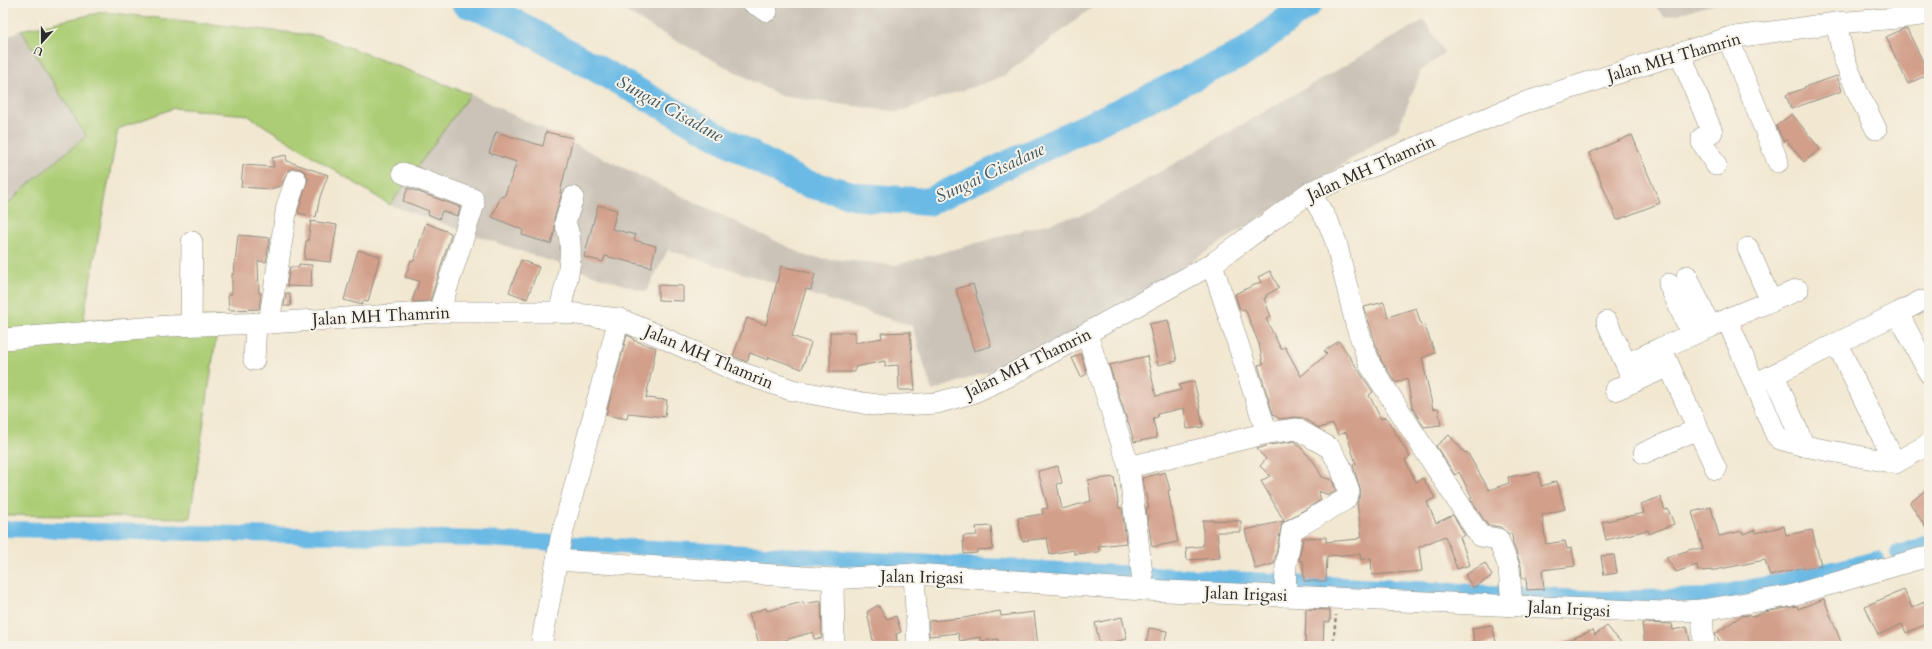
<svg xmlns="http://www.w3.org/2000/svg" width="1932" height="649" font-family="Cardo,serif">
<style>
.industrial{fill:#cbc3b8}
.green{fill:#accd75;stroke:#6c7c50}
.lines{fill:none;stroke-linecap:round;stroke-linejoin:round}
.canal{stroke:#6bbae5;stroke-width:16}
.river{stroke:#6bbae5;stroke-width:28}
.building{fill:#d29f8a}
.minor-casing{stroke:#8e8a7e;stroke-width:22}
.path{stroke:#8e8a7e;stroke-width:2.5;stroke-dasharray:3 3;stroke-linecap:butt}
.minor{stroke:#fff;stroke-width:21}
.labels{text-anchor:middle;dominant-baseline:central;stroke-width:4;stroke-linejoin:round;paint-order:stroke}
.street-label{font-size:17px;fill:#2b2b2b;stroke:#f7f3e8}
.water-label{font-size:18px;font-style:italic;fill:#3e5663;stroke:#f7f3e8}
</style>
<rect width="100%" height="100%" fill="#f7f3e8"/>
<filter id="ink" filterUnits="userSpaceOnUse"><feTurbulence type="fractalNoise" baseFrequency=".025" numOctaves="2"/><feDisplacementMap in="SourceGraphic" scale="8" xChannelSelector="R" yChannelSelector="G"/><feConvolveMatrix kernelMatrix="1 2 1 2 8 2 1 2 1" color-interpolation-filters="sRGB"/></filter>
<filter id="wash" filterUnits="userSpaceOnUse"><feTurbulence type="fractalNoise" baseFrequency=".012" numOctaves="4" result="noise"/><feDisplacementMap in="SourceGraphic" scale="16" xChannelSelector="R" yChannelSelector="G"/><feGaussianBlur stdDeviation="0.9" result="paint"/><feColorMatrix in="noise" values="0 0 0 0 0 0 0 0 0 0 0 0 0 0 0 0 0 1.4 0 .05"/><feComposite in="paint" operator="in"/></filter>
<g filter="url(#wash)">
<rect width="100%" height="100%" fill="#f2e8d1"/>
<g class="industrial">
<polygon points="612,3 1098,3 1002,77 898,112 781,96 656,30"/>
<polygon points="1653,3 1720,3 1664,17"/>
<polygon points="1424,20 1444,53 1421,71 1398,129 1056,348 932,391 912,326 668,250 646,292 523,252 390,205 470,94 809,257 896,265 1090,212"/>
<polygon points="21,30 86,136 23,189 3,209 3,39"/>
</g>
<polygon class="green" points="103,12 320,36 470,94 390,205 247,115 174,108 118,129 83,321 219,317 190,518 3,515 3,209 23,189 86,136 21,30"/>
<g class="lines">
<g class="canal">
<polyline points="3,529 484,539 1603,599 1706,596 1786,580 1877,559"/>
<polyline points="1898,553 1929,543"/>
</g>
<polyline class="river" points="465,3 504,17 800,182 861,197 928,202 1244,53 1309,3"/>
</g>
<g id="blocks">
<g class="building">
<polygon points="1903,29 1907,29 1929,74 1908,84 1886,37"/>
<polygon points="1837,76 1842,91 1791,109 1786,95 1805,88 1804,87"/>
<polygon points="1792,114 1820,149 1804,162 1786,140 1784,142 1776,126"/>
<polygon points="496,132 543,146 546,132 573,138 560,193 562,193 554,219 555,230 551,244 522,235 523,230 492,217 501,196 504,197 517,162 489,153"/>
<polygon points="1632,135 1660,203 1617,220 1589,153"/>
<polygon points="286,155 287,161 328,175 320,197 316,217 298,213 308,178 305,172 300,169 294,168 288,171 281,186 269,189 241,187 243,165 274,167 272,158"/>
<polygon points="408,188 460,207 458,216 442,211 439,219 428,214 429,211 403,201"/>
<polygon points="598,205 617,210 612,229 636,235 634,240 656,246 651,267 605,256 603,262 584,257"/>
<polygon points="311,221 337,225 331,262 304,259 306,241 308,241"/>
<polygon points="426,223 451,233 451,235 430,301 414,302 412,301 419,281 405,277 411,260 414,261"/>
<polygon points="238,235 270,238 266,262 258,261 259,293 261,293 259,309 229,310 228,294 232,294 232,274 234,274"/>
<polygon points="358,250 380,256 368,302 363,301 362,305 344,300"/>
<polygon points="521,260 539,267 527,299 509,292"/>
<polygon points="299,264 312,265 311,287 287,286 290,267 299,267"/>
<polygon points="781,266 815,274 811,290 806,289 792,336 811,343 802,369 769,357 768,360 750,353 747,362 733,356 747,318 766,325"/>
<polygon points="1270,271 1279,288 1266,295 1267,297 1264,298 1271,317 1266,319 1281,349 1285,347 1301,376 1327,354 1324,351 1339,341 1373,392 1369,395 1381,419 1386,417 1410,457 1405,460 1416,482 1423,478 1435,498 1427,502 1436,523 1453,515 1465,535 1460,537 1470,565 1457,569 1445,536 1419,547 1422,571 1372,575 1371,558 1361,560 1360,554 1327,556 1326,581 1304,581 1303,561 1299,561 1303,538 1326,537 1326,542 1358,539 1358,538 1362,537 1357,503 1361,493 1353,465 1356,464 1346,432 1338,435 1333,424 1319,428 1303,418 1295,417 1279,419 1273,414 1258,365 1263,364 1259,344 1245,309 1240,310 1235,294 1261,282 1258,277"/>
<polygon points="973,284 991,346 974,351 956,289"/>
<polygon points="658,285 683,286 683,301 658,300"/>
<polygon points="286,293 290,293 291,306 284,306"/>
<polygon points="1384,302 1388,317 1416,308 1421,325 1424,324 1435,353 1422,358 1433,409 1438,408 1441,425 1424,427 1412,407 1407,378 1396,383 1381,360 1364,307"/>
<polygon points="1168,320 1177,361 1158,365 1149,324"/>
<polygon points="830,332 855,332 855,343 882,338 881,333 910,332 915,390 899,390 898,365 885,366 885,361 855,367 855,372 830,372"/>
<polygon points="627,335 633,338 633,340 656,348 646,398 667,400 665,417 628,413 627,419 606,415"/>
<polygon points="1081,354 1087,374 1081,377 1072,358"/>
<polygon points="1147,356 1156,396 1181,390 1179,385 1194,381 1199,403 1203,427 1187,429 1184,408 1157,414 1158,417 1153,418 1157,438 1134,442 1129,423 1128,423 1109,365"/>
<polygon points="1449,435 1465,453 1467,452 1489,490 1509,483 1508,477 1539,472 1541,486 1557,481 1565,509 1542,515 1546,544 1565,541 1567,549 1572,548 1575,566 1542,570 1544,589 1527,590 1526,577 1522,579 1521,566 1513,544 1512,534 1509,534 1500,527 1487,525 1470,498 1472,497 1459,472 1455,475 1436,446"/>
<polygon points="1295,441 1314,462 1322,477 1332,480 1336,491 1329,495 1318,491 1321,500 1282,523 1274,564 1255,569 1245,530 1284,521 1261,481 1270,476 1260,466 1266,459 1257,449 1269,445"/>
<polygon points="1058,466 1062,483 1057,484 1062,509 1091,501 1088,480 1114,477 1119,508 1122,508 1126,543 1099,546 1099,552 1074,554 1074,550 1050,554 1047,538 1022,541 1018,518 1043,514 1042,509 1048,508 1038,471"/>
<polygon points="1165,472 1170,490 1168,491 1178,542 1152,547 1146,508 1149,508 1142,478"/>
<polygon points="1929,487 1929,533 1910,503"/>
<polygon points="1660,497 1665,510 1668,509 1674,524 1649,534 1648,530 1606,540 1602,522 1644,513 1641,504"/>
<polygon points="1711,507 1719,536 1742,531 1743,534 1755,530 1756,533 1784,526 1786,535 1812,530 1821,565 1805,569 1804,567 1770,576 1765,560 1715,570 1698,571 1697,565 1676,572 1666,558 1692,549 1703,549 1692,512"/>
<polygon points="1203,520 1241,521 1241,532 1217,532 1220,558 1187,560 1186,548 1203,546"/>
<polygon points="991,526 993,549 977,550 977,553 964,554 963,536 977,535 976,527"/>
<polygon points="1614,555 1617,573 1604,575 1601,556"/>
<polygon points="1485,563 1492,576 1473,588 1465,575"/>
<polygon points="1904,590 1912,608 1926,601 1929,608 1929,623 1906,633 1902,624 1878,635 1865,606"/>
<polygon points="1824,599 1841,642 1832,646 1723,646 1715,634 1741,616 1749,615 1751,617 1765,612 1797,606 1798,609"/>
<polygon points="821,601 822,638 814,639 813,632 778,642 778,644 771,646 760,646 749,614 766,608 767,611 803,602 803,604"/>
<polygon points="878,605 887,619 896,616 901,632 896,634 898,646 874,646 867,612"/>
<polygon points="1306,609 1330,610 1330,622 1324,622 1323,646 1305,646"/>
<polygon points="1000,611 1001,616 1034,612 1038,646 998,646 998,639 981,641 980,637 960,641 958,633 929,636 929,621 964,618"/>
<polygon points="1122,617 1127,639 1100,645 1095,623"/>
<polygon points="1642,623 1672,624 1673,630 1687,627 1691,646 1645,646"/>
<polygon points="1492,625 1496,642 1475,646 1472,628"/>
<polygon points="1607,626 1624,646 1555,646 1593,630 1595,635"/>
<polygon points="1149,628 1167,631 1164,646 1146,646"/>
</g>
</g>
</g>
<g filter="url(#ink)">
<use href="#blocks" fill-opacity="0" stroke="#8e8a7e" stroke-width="1"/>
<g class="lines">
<defs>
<g id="minor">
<polyline points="753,3 767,11"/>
<polyline points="1836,23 1844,58 1857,91 1876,129"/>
<polyline points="1728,38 1778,162"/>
<polyline points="1680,53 1712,132 1702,138 1702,142 1716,165"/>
<polyline points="403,173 473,199 474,204 439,312"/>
<polyline points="1310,192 1329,224 1336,242 1356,324 1370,365 1480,536 1498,539 1509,567 1512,606"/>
<polyline points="1748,248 1771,302"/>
<polyline points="1212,264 1267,433 1297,429 1330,448 1340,465 1349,492 1345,500 1292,530 1286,565 1285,596"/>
<polyline points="1687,276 1710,327 1723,321"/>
<polyline points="1669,284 1692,335"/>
<polyline points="1798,290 1727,319 1776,435 1780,439 1804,446 1895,463 1929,444"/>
<path d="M559 312C566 286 577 248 565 223L573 197"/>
<polyline points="1898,313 1921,301"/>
<polyline points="1607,322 1634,382"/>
<polyline points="269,323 287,206 296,180"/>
<polyline points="191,325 192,242"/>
<polyline points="1710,327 1661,348 1716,469"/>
<polyline points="1087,334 1129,467 1144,590"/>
<polyline points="3,339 169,326 269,323 439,312 559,312 619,319 655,334 736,371 792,390 863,403 884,406 937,403 972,393 1007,377 1212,264 1310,192 1521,104 1728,38 1836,23 1898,18 1929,14"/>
<polyline points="1837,344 1895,463"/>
<polyline points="254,360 256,323"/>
<polyline points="1626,364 1661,348"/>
<polyline points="1774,375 1804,446"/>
<polyline points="1755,384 1898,313 1929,373"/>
<polyline points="1615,390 1669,366"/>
<polyline points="1644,453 1698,429"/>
<polyline points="1129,467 1267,433"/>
<polyline points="557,560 833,579 914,574 1144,590 1663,612 1702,610 1789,596 1929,556"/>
<polyline points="914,574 918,646"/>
<polyline points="833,579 834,646"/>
<polyline points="1702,610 1704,646"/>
<polyline points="541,646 561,538 619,319"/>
</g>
</defs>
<use href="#minor" class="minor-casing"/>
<polyline class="path" points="1333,646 1336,615"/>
<use href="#minor" class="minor"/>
</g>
</g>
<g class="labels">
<g class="street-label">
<text transform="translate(1674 57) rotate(-16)">Jalan MH Thamrin</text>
<text transform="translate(1371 168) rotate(-24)">Jalan MH Thamrin</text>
<text transform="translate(381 316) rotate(-3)">Jalan MH Thamrin</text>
<text transform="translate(709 357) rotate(23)">Jalan MH Thamrin</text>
<text transform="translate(1028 363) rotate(-26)">Jalan MH Thamrin</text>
<text transform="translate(922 577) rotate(1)">Jalan Irigasi</text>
<text transform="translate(1246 594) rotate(2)">Jalan Irigasi</text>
<text transform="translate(1569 609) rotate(3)">Jalan Irigasi</text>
</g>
<g class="water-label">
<text transform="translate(670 109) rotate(29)">Sungai Cisadane</text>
<text transform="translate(990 173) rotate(-25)">Sungai Cisadane</text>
</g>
</g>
<rect width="1932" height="649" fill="none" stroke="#f7f3e8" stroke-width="16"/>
<g transform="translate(42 42) rotate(201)" stroke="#f7f3e8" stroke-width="3" paint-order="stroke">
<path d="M0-3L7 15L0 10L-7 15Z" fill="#2b2b2b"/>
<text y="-6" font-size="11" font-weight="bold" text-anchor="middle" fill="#2b2b2b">U</text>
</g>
</svg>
